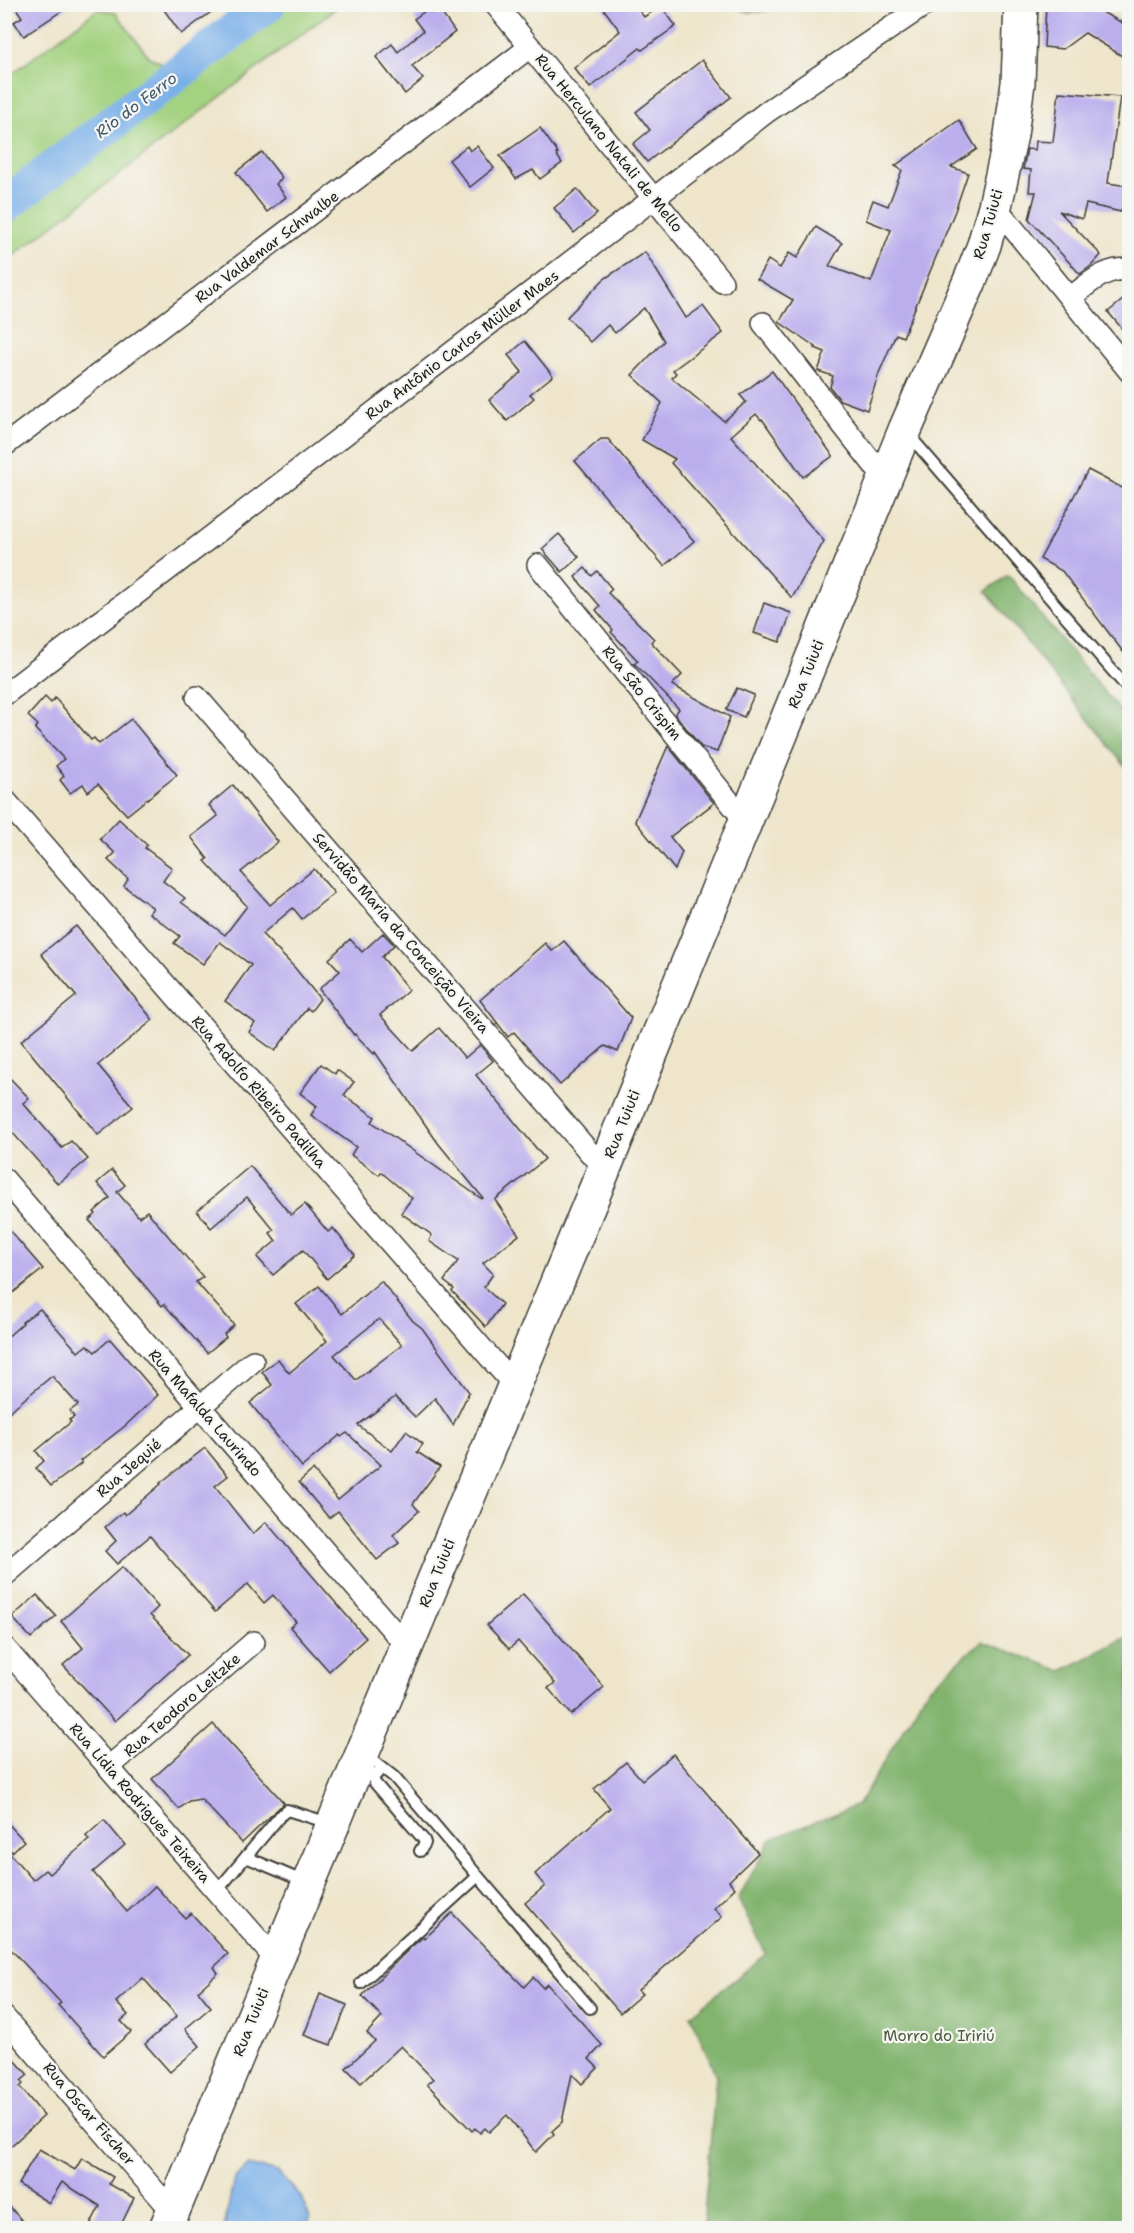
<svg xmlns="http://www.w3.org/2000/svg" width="1134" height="2233" font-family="'Shantell Sans',sans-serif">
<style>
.green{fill:#a3d280;stroke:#60774e;stroke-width:1.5}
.forest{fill:#82b46e;stroke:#4f6845;stroke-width:1.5}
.water{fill:#7ab0e9;stroke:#4b6682;stroke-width:1.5}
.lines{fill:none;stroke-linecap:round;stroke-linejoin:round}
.river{stroke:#7ab0e9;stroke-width:36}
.building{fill:#baaeed;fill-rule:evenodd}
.lane-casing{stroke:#3c3a36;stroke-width:14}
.street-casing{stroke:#3c3a36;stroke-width:24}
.primary-casing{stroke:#3c3a36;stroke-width:36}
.lane{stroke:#fff;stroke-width:10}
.street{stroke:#fff;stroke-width:21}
.primary{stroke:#fff;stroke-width:33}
.labels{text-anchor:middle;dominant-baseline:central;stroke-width:4.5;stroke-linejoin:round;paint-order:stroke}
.street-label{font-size:15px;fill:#1c1c1c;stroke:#f6f6f2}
.park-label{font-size:15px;fill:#4b5c3f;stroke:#f6f6f2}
.water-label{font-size:16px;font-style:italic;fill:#42576e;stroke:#f6f6f2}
</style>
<rect width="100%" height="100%" fill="#f6f6f2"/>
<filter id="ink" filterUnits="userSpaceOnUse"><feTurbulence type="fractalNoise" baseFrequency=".0167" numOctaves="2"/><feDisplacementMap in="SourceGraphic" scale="12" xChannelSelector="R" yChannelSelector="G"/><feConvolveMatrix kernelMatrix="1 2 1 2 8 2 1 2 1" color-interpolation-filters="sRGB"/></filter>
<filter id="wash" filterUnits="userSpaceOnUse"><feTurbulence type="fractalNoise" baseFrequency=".008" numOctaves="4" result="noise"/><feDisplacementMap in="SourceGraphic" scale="24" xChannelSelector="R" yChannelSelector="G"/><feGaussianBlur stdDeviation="1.35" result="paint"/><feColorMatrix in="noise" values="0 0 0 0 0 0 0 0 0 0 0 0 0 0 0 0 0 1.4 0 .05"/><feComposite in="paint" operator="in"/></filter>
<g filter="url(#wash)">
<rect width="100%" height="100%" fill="#eee5cb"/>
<g class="green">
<polygon points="253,5 340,5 5,262 5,79 98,9 115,12 149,57 162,63 179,61"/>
<path d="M734 5H788C770 9 749 19 734 5Z"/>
</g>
<g class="forest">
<polygon points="1008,575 1129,722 1129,771 986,591"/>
<polygon points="1129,1636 1129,2228 703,2228 716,2076 691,2015 766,1954 738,1899 771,1839 858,1805 927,1690 982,1641 1062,1671"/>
</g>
<polygon class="water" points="249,2165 278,2172 301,2197 310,2219 307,2228 224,2227 234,2179"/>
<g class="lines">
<polyline class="river" points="4,206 268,4"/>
</g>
<g id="blocks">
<g class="building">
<polygon points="13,4 72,4 24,36 14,22 22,17"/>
<polygon points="160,4 222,4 181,34"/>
<polygon points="600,4 634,4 644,17 661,6 676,26 642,50 640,48 590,88 574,68 620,31"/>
<polygon points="1046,4 1087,4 1130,27 1130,61 1085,33 1063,49 1044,47"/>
<polygon points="438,8 455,32 412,66 423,79 405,94 376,57 392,44 398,52 423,31 414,19 428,9 431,13"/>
<polygon points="702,60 731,97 647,162 633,144 650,130 636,112"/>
<polygon points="1059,92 1120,97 1108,183 1128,186 1121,212 1086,204 1082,219 1059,211 1101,255 1091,266 1080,274 1029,219 1036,192 1029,192 1031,170 1023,169 1027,149 1035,150 1036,141 1053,142"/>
<polygon points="959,120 977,149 951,167 968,173 955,211 903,337 896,334 879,373 867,410 840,400 830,387 833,376 818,371 825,352 815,348 816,347 779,322 793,300 757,279 768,260 780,268 789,253 797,258 816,227 842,243 829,266 871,282 891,230 866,220 873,200 888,206 902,170 895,166"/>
<polygon points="540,128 558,153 556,154 562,163 540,179 533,170 516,179 500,156"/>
<polygon points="467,146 470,151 477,146 494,168 470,187 449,160"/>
<polygon points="262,152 282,178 276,184 286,197 267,212 236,172"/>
<polygon points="577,189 597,214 574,233 554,208"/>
<polygon points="645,252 686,318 703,306 723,333 673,370 676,373 672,378 724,421 746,402 740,395 772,371 833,456 803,477 762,419 761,420 756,414 731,436 824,541 792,598 671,463 675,459 642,440 662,403 632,375 664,341 644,308 615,333 608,325 590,342 567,317 604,279"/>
<polygon points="1130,294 1130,338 1108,312"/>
<polygon points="525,341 553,376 530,394 534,398 507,421 489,400 522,372 508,355"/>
<polygon points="601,439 608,439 694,541 664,566 575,461"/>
<polygon points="1088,470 1130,492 1130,661 1062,571 1040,559"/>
<polygon points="559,534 579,557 562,572 542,549"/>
<polygon points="585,568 592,576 597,571 612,589 608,593 654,639 651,642 682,675 672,685 730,717 717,752 701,747 675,714 679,709 637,666 634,664 638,661 611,632 613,630 596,610 600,606 575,577"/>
<polygon points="764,603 791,613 780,642 754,633"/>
<polygon points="737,688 754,695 744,717 726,710"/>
<polygon points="45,697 51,703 55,698 91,740 94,738 99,744 131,719 177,775 127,815 98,784 88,792 83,784 70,793 60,780 64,776 56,766 64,759 35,729 38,725 28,716"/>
<polygon points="668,746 714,803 670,837 682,852 675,870 635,821"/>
<polygon points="233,785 278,842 241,872 270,905 314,869 334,893 302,919 293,908 262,934 295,968 320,999 311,1011 307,1008 275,1051 249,1032 255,1023 225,1001 251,965 220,942 203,964 174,943 180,936 149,913 153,908 124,886 128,879 108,860 115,853 100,839 119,819 147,845 145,848 172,868 163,881 185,898 181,902 225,935 247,906 205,861 208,859 191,837 218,816 209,805"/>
<polygon points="76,926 153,1020 98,1065 133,1107 98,1135 21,1041 76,996 41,954"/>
<polygon points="383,933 394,945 382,957 409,990 380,1015 413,1051 439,1028 465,1058 480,1045 493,1061 476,1075 545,1159 495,1200 519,1235 483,1263 493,1274 484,1287 502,1304 486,1327 452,1291 454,1289 444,1281 458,1261 429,1241 432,1235 401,1213 412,1198 381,1172 379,1175 351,1155 356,1147 311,1115 317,1106 300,1093 321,1064 335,1074 337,1070 354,1082 344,1095 375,1117 372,1122 482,1199 483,1198 438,1143 375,1052 374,1054 355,1034 354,1035 319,989 340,971 329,959 350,939 362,952"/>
<polygon points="564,941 631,1018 618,1052 605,1046 560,1085 514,1032 508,1037 480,1000 545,943 552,951"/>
<polygon points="4,1072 29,1098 23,1103 62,1148 71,1141 88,1159 58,1184 4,1123"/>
<polygon points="250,1166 291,1215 305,1204 328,1232 333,1228 355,1255 327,1279 303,1250 273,1275 257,1257 276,1241 270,1233 274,1230 247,1197 211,1228 197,1211"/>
<polygon points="112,1170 125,1185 117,1192 139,1217 147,1211 203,1277 196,1282 234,1325 224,1334 226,1337 207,1353 164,1304 162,1306 89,1220 96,1214 94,1212 110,1198 97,1183"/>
<polygon points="4,1224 43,1269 4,1300"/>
<path d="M381 1281 413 1321 422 1328 469 1392 453 1425 435 1398 415 1417 395 1397 358 1425 392 1451 406 1431 423 1444 417 1452 440 1467 413 1504 419 1511 393 1535 399 1543 377 1560 338 1511 329 1518 299 1482 313 1470 338 1500 381 1465 347 1433 341 1437 340 1435 302 1467 250 1403 272 1385 262 1372 278 1359 289 1373 327 1341 296 1304 319 1286 342 1314ZM379 1319 402 1345 356 1380 334 1355Z"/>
<polygon points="40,1309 78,1352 87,1345 95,1352 110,1339 158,1395 125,1426 80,1461 82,1463 51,1486 36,1468 44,1461 36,1451 71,1422 69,1420 74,1417 70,1411 78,1405 52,1376 4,1416 4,1340 23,1323 22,1322"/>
<polygon points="205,1448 228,1476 215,1486 253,1534 266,1522 366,1638 329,1671 290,1627 296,1622 273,1595 264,1603 248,1584 215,1612 150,1536 117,1564 105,1551 116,1541 105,1527 123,1512 125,1515 161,1484 160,1483"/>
<polygon points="122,1567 158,1607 150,1615 188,1655 115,1721 63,1665 83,1648 61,1621"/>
<polygon points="523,1594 604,1687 571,1715 548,1688 555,1683 518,1641 509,1649 487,1625"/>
<polygon points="37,1595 56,1616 31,1638 12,1617"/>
<polygon points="213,1724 284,1803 242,1843 201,1799 189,1801 179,1809 152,1779"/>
<polygon points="673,1754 758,1853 729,1881 735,1888 714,1908 722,1917 638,1990 642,1994 620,2013 525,1903 545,1886 535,1874 610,1808 594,1789 626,1762 642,1780"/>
<polygon points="4,1819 24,1841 12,1852 4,1844"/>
<polygon points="104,1820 125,1845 93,1872 127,1912 155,1886 185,1918 191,1913 228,1954 214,1967 218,1973 198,1991 211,2007 185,2029 200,2046 170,2072 145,2044 177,2016 143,1978 116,2002 128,2015 121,2021 131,2032 103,2056 58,2005 61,2003 4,1942 4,1847 33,1880 45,1870 49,1874 89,1840 86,1836"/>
<polygon points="452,1913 524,1987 533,1977 543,1988 547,1984 602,2045 589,2059 598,2068 582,2084 572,2074 562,2122 552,2131 554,2134 536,2152 507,2115 489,2132 485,2128 480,2133 475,2128 472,2131 427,2084 433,2079 401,2046 361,2083 346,2068 375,2041 367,2033 382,2017 362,1996 410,1948 423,1937 424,1939"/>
<polygon points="320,1994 347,2005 331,2045 304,2035"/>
<polygon points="14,2059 28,2075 21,2081 23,2084 20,2087 44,2116 4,2152 4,2062 7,2065"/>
<polygon points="39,2149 75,2170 82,2158 113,2177 109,2184 134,2198 119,2229 88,2229 100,2206 62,2182 49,2203 18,2184"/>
<polygon points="4,2200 29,2229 4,2229"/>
</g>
</g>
</g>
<g filter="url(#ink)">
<use href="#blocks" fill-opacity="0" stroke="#3c3a36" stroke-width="1.5"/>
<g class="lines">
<defs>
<g id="lane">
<polyline points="909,435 1130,691"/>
<polyline points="366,1755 394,1777 590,2008"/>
<polyline points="382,1768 374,1777 374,1782 424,1840 425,1843 420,1851"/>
<polyline points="246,1857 305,1882"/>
<polyline points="217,1891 281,1815 287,1810 329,1823"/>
<polyline points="361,1983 477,1877"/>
</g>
<g id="street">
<polyline points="495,4 722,282"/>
<polyline points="995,206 1130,372"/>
<path d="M1070 298C1090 283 1103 268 1130 269"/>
<polyline points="763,323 885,479"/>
<polyline points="4,446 530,47"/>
<polyline points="538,565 746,822"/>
<polyline points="4,695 768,111 926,4"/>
<polyline points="197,697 604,1169"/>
<polyline points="4,799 514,1385"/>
<polyline points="4,1179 407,1647"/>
<polyline points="4,1576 253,1361"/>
<polyline points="4,1647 276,1960"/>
<polyline points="109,1767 254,1642"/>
<polyline points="4,2017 173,2212"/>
</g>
<polyline id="primary" points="166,2228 604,1169 905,430 972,276 984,245 995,206 1011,135 1018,83 1021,4"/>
</defs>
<use href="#lane" class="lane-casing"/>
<use href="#street" class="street-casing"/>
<use href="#primary" class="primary-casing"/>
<use href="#lane" class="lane"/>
<use href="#street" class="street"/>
<use href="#primary" class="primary"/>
</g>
</g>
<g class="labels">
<g class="street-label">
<text transform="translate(609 143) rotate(51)">Rua Herculano Natali de Mello</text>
<text transform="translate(988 224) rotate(-74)">Rua Tuiuti</text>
<text transform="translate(267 247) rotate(-37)">Rua Valdemar Schwalbe</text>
<text transform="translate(462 345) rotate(-37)">Rua Antônio Carlos Müller Maes</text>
<text transform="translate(806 674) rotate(-68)">Rua Tuiuti</text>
<text transform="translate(642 693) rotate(51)">Rua São Crispim</text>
<text transform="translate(401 933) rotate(49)">Servidão Maria da Conceição Vieira</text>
<text transform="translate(259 1092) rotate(49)">Rua Adolfo Ribeiro Padilha</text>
<text transform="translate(622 1124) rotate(-68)">Rua Tuiuti</text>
<text transform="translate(205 1413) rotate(49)">Rua Mafalda Laurindo</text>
<text transform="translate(129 1468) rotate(-41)">Rua Jequié</text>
<text transform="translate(437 1573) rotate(-68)">Rua Tuiuti</text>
<text transform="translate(182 1705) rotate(-41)">Rua Teodoro Leitzke</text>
<text transform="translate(140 1803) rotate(49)">Rua Lídia Rodrigues Teixeira</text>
<text transform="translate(251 2022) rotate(-68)">Rua Tuiuti</text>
<text transform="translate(89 2114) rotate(49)">Rua Oscar Fischer</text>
</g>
<g class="park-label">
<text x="939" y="2036">Morro do Iririú</text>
</g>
<g class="water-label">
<text transform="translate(136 105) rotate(-37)">Rio do Ferro</text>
</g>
</g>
<rect width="1134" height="2233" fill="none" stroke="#f6f6f2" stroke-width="24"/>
</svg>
